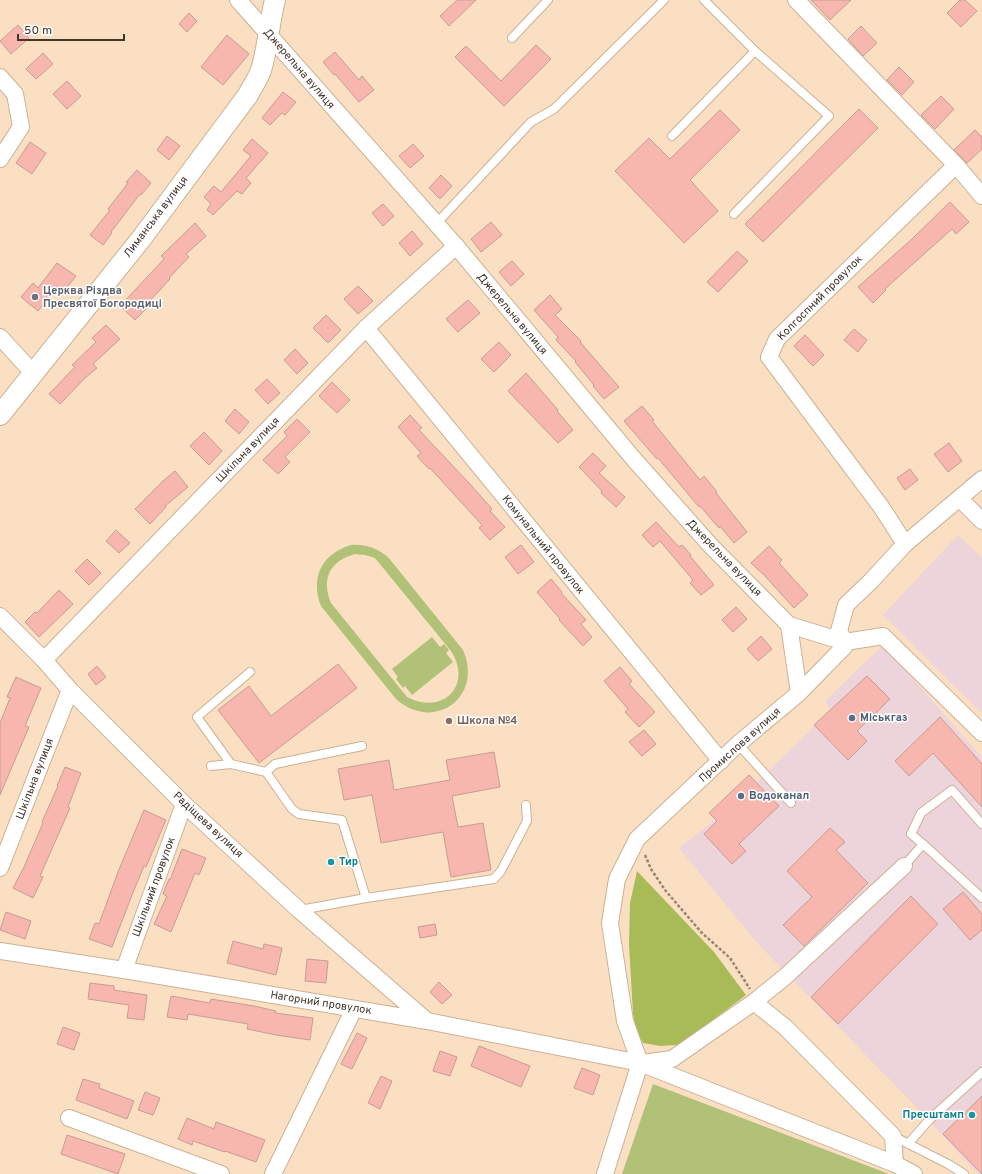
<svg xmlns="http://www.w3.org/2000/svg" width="982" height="1174" font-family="Overpass,sans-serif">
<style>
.industrial{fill:#edd3da}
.green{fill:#b1c178;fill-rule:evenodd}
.forest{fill:#a8bb57}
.building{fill:#f7b7ae;stroke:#c69d97}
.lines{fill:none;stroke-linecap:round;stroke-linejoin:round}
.service-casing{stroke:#cbb194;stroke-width:10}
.minor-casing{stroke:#cbb194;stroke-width:18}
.tertiary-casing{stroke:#cbb194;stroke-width:22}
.path{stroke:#978471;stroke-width:2.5;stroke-dasharray:3 2;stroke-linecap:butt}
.service{stroke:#fff;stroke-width:8}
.minor{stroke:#fff;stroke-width:16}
.tertiary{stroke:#fff;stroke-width:20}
.worship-dot{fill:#6b7280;stroke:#fff;stroke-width:1.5}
.service-dot{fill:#5c6f8a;stroke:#fff;stroke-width:1.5}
.education-dot{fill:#8d6e63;stroke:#fff;stroke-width:1.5}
.culture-dot{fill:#0f9aa8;stroke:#fff;stroke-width:1.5}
.labels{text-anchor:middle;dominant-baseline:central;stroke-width:3;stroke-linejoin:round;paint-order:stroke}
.street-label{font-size:11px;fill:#41362b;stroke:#fff}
.worship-label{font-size:11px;font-weight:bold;fill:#5b616d;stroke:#fff;text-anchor:start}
.service-label{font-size:11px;font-weight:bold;fill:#4e5e75;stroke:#fff;text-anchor:start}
.education-label{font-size:11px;font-weight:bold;fill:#785e54;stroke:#fff;text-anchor:start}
.culture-label{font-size:11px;font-weight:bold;fill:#0d838f;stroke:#fff;text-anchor:start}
</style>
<rect width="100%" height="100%" fill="#fbdfc2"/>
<g class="industrial">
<polygon points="958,535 982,558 982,714 883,615"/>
<polygon points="883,645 982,757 982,1174 978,1174 924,1115 758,944 679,848 715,820 709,813 749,775 757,782 831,710 825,701"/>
</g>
<g class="green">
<path d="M351 545C366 544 376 548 388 557L463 650C484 697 434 733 396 699L321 606C310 577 322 554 351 545ZM355 554 365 555 375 558 451 651C473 685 443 716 407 697L331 603C321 578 330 561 355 554Z"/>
<polygon points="432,637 440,647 444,644 449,650 446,653 453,662 412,695 405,686 403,688 396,679 398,677 392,669"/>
<polygon points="653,1084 889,1174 622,1174"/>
</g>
<polygon class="forest" points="637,871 714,952 746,995 688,1039 677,1045 660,1046 643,1043 637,1033 633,1014 629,944 630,903"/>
<g class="building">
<polygon points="457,0 476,0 449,26 440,16"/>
<polygon points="811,0 851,0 830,20"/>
<polygon points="960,0 965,0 977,11 961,27 947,13"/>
<polygon points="189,13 197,21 187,32 179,24"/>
<polygon points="18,25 29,38 11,54 0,41"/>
<polygon points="861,26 877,43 863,56 848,39"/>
<polygon points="227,35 249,54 223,85 201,67"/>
<polygon points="536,45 551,59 504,106 455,57 466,46 501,81"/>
<polygon points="335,52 359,80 362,76 374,90 359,102 335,74 334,75 323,62"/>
<polygon points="43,53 53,64 36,79 26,69"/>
<polygon points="899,67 914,82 902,95 887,80"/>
<polygon points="67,81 81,96 67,109 53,94"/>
<polygon points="283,92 296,102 285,115 282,113 270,125 262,118"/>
<polygon points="941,96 954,109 935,129 921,115"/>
<polygon points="859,109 878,128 763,242 745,224"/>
<polygon points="720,110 740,130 690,180 718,211 684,243 615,171 649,138 670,159"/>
<polygon points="975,130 982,137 982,149 967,163 954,150"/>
<polygon points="167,136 180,146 169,160 157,150"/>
<polygon points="252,139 268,153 246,178 251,183 242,194 237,191 213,215 207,210 211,204 204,197 214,186 221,192 251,156 243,150"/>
<polygon points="30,142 46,153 32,174 16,163"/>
<polygon points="413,144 424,156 410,168 399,156"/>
<polygon points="137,170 151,183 141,195 140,194 111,232 112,233 103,245 90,235 110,210 108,209 128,183 126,182"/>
<polygon points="441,175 452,186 440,199 429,188"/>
<polygon points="950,202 969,222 956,234 952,229 885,289 886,290 873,303 858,287 912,239"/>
<polygon points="383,204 394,216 383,226 372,213"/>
<polygon points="491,222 502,235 481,252 471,239"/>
<polygon points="195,223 206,236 186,254 189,257 169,278 170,279 146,305 148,307 135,320 120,306 164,259 161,256"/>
<polygon points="412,231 423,244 410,256 399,243"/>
<polygon points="737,251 748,261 718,292 707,282"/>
<polygon points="512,261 524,274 511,286 499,272"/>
<polygon points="57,263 76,276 64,291 58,286 38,311 21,297 33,283 38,288"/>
<polygon points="358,286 373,301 358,314 344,299"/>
<polygon points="550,295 562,309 555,315 581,341 580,342 619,387 604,399 593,386 594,385 575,362 576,361 556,340 558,337 534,310"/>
<polygon points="468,300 480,313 458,332 446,319"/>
<polygon points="326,315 341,330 328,343 313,328"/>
<polygon points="106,325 120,339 93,364 97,368 85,378 60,404 49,394 75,367 72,365 96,342 92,338"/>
<polygon points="854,329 867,340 858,352 844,340"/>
<polygon points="805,335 824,355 813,366 794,346"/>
<polygon points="499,342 511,355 494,372 481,359"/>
<polygon points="295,349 308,363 297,374 284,360"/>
<polygon points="526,373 558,410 557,411 573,430 558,443 508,391"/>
<polygon points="267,379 280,393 268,404 255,390"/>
<polygon points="332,382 350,400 337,413 319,396"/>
<polygon points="642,406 654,420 652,421 700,480 704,476 717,492 716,493 747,532 734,543 720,526 719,528 700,506 699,507 658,458 657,459 624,421"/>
<polygon points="235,409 249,422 239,434 225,421"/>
<polygon points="410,415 422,428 419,430 469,483 492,509 490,511 505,527 490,540 479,528 482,525 430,468 429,469 417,456 421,453 398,427"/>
<polygon points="297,419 310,432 285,457 290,462 278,474 263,460 287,436 284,432"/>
<polygon points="204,432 222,451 209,465 190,446"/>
<polygon points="949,443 962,461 948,472 934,454"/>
<polygon points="593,453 606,466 599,473 625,497 616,507 601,493 602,491 579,467"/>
<polygon points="910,469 918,480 905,490 897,478"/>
<polygon points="175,471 188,487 165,506 166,507 150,524 135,509 163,481"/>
<polygon points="656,522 679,547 682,545 691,555 690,556 714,585 701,595 690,583 693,580 660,541 653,547 642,535"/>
<polygon points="116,530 130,543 119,553 106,541"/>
<polygon points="521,545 534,562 518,574 505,557"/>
<polygon points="769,546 782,560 779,563 808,595 794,608 765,576 751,563"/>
<polygon points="87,559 101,573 89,585 75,571"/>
<polygon points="551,579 562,592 561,593 586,620 581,624 592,637 583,646 559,620 560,619 537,592"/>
<polygon points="59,590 73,604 39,637 25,622 35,612 37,613"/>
<polygon points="736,607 747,619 733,632 722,620"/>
<polygon points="761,636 772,649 758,661 747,649"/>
<polygon points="338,664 357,688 259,763 218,710 249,686 271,716"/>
<polygon points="97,666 106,677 96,685 88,674"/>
<polygon points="620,667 632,681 629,684 655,712 639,727 625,712 628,709 604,681"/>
<polygon points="867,676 890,699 857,731 867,741 848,760 814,725"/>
<polygon points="16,677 41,688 25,726 29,727 0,795 0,723 10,698 7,697"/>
<polygon points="940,717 982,764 982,807 933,753 909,776 895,761"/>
<polygon points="644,730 656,744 642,756 629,742"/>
<polygon points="494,752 500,787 452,796 458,827 483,823 491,870 451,877 443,832 381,843 372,795 344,800 338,769 389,760 394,790 450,780 446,760"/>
<polygon points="65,767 81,773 68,807 70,808 40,876 43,877 33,898 13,888 24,867 43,823 42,822 58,786 57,786"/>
<polygon points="749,775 779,806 739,844 746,851 732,864 704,834 717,821 709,813"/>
<polygon points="144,810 166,820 146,867 144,866 132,895 112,947 89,939 95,923 99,924 118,872"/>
<polygon points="830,828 845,842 836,850 868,883 804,946 783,925 812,897 787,871"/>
<polygon points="182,849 206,858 199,875 195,873 171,932 154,924 167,896 163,894 169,879 170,880"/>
<polygon points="963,892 982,914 982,930 970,940 943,909"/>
<polygon points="911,896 938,924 838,1024 811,997"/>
<polygon points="6,912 31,921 25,939 0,930"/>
<polygon points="435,924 437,935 420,938 418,927"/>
<polygon points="233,941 263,949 264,944 282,948 276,975 227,963"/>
<polygon points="307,959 328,961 326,983 305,981"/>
<polygon points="439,982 452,995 442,1004 430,992"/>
<polygon points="90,983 114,986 114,990 147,995 144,1020 127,1018 129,1005 88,999"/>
<polygon points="171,996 210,1003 211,999 254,1006 276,1011 275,1013 313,1018 310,1040 276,1035 247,1029 248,1024 188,1014 187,1020 167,1017"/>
<polygon points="63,1027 80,1033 74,1050 57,1044"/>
<polygon points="357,1033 367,1038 352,1069 341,1064"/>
<polygon points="479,1046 530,1066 521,1087 471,1066"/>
<polygon points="440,1051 457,1057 450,1076 433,1071"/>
<polygon points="582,1068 600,1075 593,1095 574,1088"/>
<polygon points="381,1076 392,1081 380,1109 368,1103"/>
<polygon points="83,1079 100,1084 99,1088 134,1101 127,1119 76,1100"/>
<polygon points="145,1092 160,1098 153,1115 138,1110"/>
<polygon points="982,1096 982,1174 943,1134"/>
<polygon points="187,1118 214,1129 216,1122 265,1140 256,1162 225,1151 225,1152 193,1141 192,1145 178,1139"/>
<polygon points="67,1135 125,1154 118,1174 61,1154"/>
</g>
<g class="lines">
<defs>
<g id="service">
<polyline points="704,0 755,51 829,116 734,214"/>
<polyline points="512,38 548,0"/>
<polyline points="672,136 755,51"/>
<polyline points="436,224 531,122 554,109 664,0"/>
<polyline points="250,672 197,717 231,764 266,772 292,809 299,814 342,820 366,898"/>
<polyline points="738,744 791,803"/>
<polyline points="211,766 231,764"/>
<polyline points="266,772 275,764 362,746"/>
<polyline points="923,844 911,834 921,813 952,790 982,824"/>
<polyline points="904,866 923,844 982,898"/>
<polyline points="300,910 366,898 494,879 501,871 527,821 526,805"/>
<polyline points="893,1136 948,1164 964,1174"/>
<polyline points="908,1144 929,1120 982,1072"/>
</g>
<g id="minor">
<polyline points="238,0 456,246 632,457 710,545 789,625 845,642 883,636 982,733"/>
<polyline points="796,0 956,165 982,196"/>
<polyline points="0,77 15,94 21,127 0,159"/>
<polyline points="366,328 721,761"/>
<polyline points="0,337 33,373"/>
<polyline points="960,499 982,521"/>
<polyline points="905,544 882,508 769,357 777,339 956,165"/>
<polyline points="0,616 44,660 70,690 184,804 299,910 427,1021"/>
<polyline points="789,625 799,693"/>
<polyline points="44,660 366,328 456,246"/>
<polyline points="0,868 70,690"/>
<polyline points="0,951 124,970 427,1021 640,1063 895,1164 914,1174"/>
<polyline points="124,970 184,804"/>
<polyline points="754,1002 786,1028 893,1136 895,1164"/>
<polyline points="640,1063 625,1021 610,923 617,879 637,839 738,744 799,693 844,647 845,642 839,631 846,605 871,581 905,544 982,479"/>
<polyline points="642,1063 672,1059 754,1002 786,976 904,866"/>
<polyline points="69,1118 221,1174"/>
<polyline points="273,1174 354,1009"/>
<polyline points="605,1174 640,1063"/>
</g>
<path id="tertiary" d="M0 415 141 239 248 95C252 87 258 79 261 70 268 48 269 23 275 0"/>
</defs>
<use href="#service" class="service-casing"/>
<use href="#minor" class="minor-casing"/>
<use href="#tertiary" class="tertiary-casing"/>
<polyline class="path" points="645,855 651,869 665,890 701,932 730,958 750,989"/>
<use href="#service" class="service"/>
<use href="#minor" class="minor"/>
<use href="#tertiary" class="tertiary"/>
</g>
<circle class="worship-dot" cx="35" cy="297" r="4"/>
<g class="service-dot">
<circle cx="852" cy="718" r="4"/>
<circle cx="741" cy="796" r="4"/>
</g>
<circle class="education-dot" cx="449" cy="721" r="4"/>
<g class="culture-dot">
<circle cx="331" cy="862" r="4"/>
<circle cx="972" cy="1115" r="4"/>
</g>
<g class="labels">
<g class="street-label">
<text transform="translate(299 69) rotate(49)">Джерельна вулиця</text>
<text transform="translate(156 217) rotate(-53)">Лиманська вулиця</text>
<text transform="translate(820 298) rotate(-45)">Колгоспний провулок</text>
<text transform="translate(512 314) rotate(50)">Джерельна вулиця</text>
<text transform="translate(248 450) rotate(-46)">Шкільна вулиця</text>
<text transform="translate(543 545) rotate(51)">Комунальний провулок</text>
<text transform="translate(724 558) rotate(46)">Джерельна вулиця</text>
<text transform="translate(740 745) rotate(-42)">Промислова вулиця</text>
<text transform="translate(35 779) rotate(-69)">Шкільна вулиця</text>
<text transform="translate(208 825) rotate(43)">Радіщева вулиця</text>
<text transform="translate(154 887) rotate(-70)">Шкільний провулок</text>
<text transform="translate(321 1003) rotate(9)">Нагорний провулок</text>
</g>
<g class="worship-label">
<text x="43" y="291">Церква Різдва<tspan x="43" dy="13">Пресвятої Богородиці</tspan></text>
</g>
<g class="service-label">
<text x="860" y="718">Міськгаз</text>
<text x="749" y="796">Водоканал</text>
</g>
<g class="education-label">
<text x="457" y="721">Школа №4</text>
</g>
<g class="culture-label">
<text x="339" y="862">Тир</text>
<text x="964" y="1115" text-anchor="end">Пресштамп</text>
</g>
</g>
<path d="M18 34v6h106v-6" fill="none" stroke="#41362b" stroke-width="2"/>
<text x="24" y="34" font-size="12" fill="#41362b" stroke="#ffffff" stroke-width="3" paint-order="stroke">50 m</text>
</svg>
